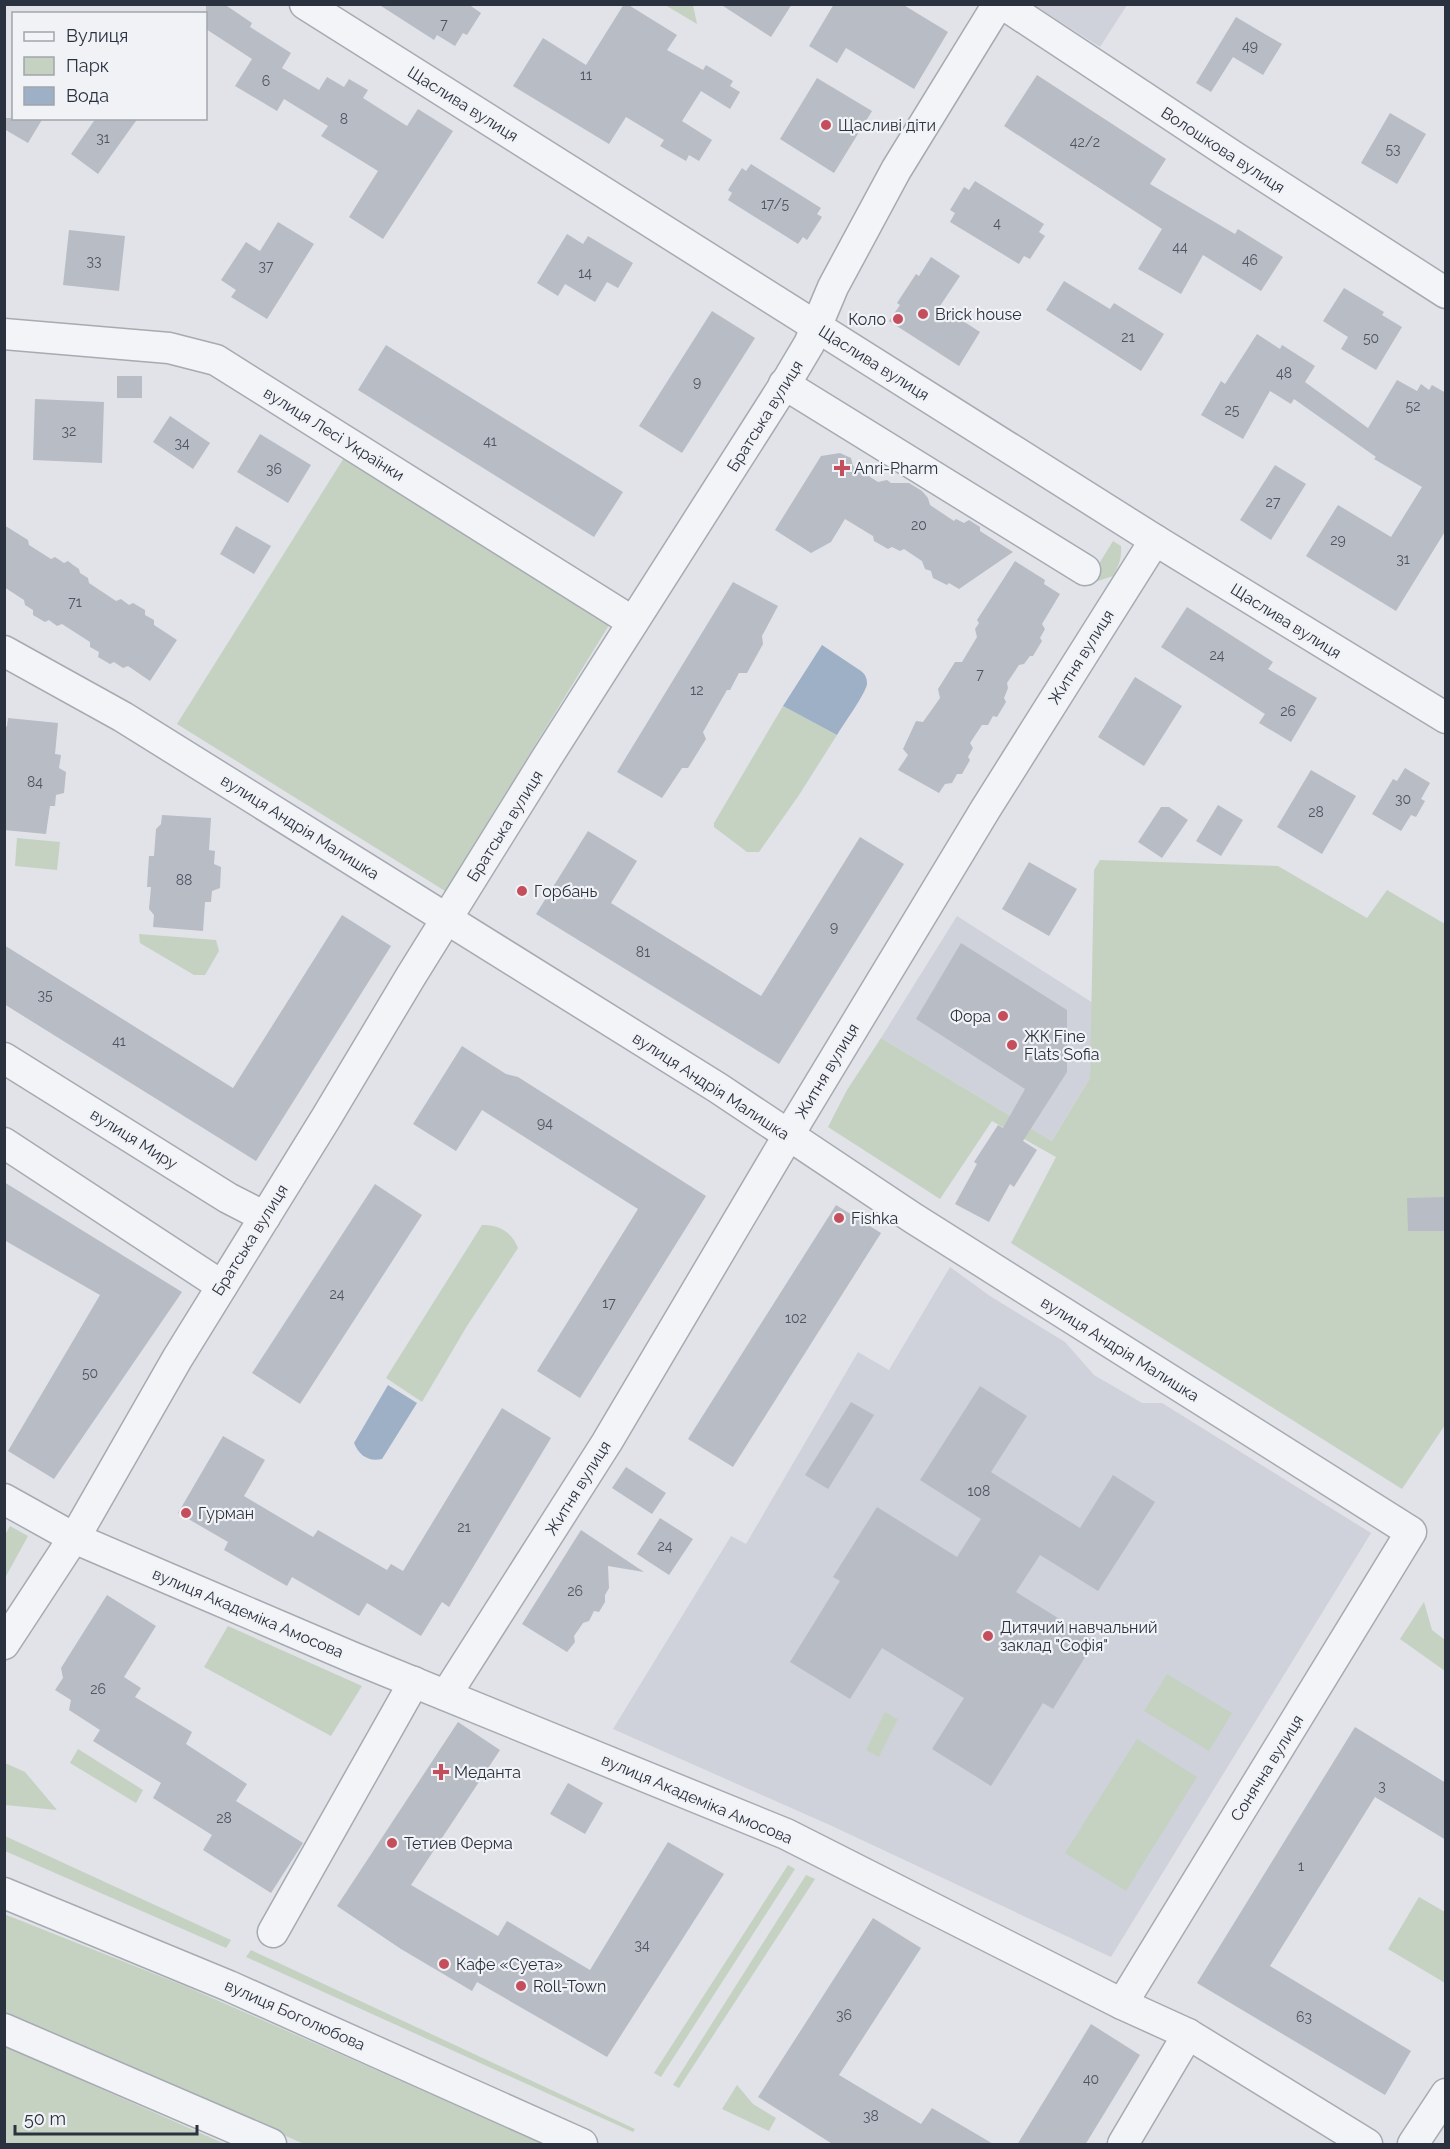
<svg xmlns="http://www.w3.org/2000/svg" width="1450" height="2149" font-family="Raleway,sans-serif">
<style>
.built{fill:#cfd2da}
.green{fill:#c5d2c2}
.water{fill:#9eb0c6}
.building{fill:#b8bcc5}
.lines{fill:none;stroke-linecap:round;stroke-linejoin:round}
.minor-casing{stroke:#a6aab2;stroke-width:33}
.minor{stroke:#f3f4f7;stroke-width:30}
.poi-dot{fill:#c44e5b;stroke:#f0f2f6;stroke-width:2}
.labels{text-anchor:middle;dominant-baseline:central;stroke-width:4.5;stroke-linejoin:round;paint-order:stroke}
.number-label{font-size:14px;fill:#4e5460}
.street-label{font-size:16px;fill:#2a313f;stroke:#f0f2f6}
.poi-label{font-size:16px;fill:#2a313f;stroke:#f0f2f6;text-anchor:start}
</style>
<rect width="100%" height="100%" fill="#e1e3e8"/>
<g class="built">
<polygon points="1034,5 1127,5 1100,47"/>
<polygon points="957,916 1093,1003 1090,1078 1052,1141 881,1038"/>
<polygon points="950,1267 990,1296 1065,1342 1094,1375 1142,1403 1162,1403 1371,1533 1111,1957 832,1826 613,1729 731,1536 746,1544 858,1352 889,1370"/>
</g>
<g class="green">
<polygon points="665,5 693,5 697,24"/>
<polygon points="347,453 611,622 445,891 177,724"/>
<path d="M1113 541 1121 546C1122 558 1119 565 1113 576L1086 585Z"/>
<polygon points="783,706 837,735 799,795 759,852 747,852 714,827 714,823"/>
<polygon points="17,838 60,842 57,870 15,866"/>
<polygon points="1100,860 1278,866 1367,918 1387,890 1445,924 1445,1425 1402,1489 1011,1243 1056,1157 992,1121 940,1199 828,1127 847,1090 881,1038 1052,1141 1090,1078 1094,870"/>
<polygon points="139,934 216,940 219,951 205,975 194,975 140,943"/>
<path d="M482 1225C498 1224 512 1232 518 1248L467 1326 422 1402 386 1378Z"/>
<polygon points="10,1526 28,1536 5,1578 5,1535"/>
<polygon points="1424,1602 1432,1630 1445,1640 1445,1671 1400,1639"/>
<polygon points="228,1626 362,1686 331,1736 204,1667"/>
<polygon points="1167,1674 1232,1713 1209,1751 1144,1711"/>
<polygon points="885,1712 898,1719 879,1757 866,1750"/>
<polygon points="1137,1739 1197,1777 1126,1891 1065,1853"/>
<polygon points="78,1749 143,1790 136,1803 70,1763"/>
<polygon points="5,1763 25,1772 57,1810 5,1805"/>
<polygon points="5,1836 231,1940 226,1948 5,1851"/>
<polygon points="788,1865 795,1869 661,2077 654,2073"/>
<polygon points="806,1875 815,1879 679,2088 673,2085"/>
<polygon points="1419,1897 1445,1912 1445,1983 1388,1949"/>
<polygon points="4,1914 185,1986 544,2144 304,2144 5,2013"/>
<polygon points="251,1950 635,2129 633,2132 246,1957"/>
<polygon points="4,2046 5,2046 225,2144 5,2144"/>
<polygon points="737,2085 753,2104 776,2118 769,2131 722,2109"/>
</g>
<g class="water">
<path d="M822 645 861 671C865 674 867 678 867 684 866 693 843 725 837 735L783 706Z"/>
<path d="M388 1385 417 1403 382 1459C368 1462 359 1455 354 1443Z"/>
</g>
<g class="building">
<polygon points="206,4 224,4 252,23 250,27 291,53 282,68 319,90 327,77 344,87 349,79 368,90 363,98 407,126 418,109 453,131 383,239 349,217 378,171 321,136 328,126 284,99 277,111 235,86 252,59 206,29"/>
<polygon points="378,4 468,4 481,13 467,35 463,33 455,46 437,35 434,40"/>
<polygon points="624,4 627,4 677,35 667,50 703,70 706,65 733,81 730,86 740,92 730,109 701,91 682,121 712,140 699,161 689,155 686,161 660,146 664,140 626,117 609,144 513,86 543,38 586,65"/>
<polygon points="720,4 792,4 771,37"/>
<polygon points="834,4 902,4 948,32 914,89 846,48 837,63 809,46"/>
<polygon points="1236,17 1282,44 1263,75 1233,57 1211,92 1196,83"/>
<polygon points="1037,75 1166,159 1150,184 1235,234 1238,229 1283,257 1261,291 1203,255 1181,294 1138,269 1162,229 1004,126"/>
<polygon points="817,78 872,111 834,173 780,139"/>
<polygon points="1390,113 1426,134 1397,184 1361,163"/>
<polygon points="4,118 43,118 28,143 4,129"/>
<polygon points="96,118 138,118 98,174 71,154"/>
<polygon points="751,164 821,208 817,214 822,217 807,240 803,237 798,244 728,200 732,193 728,190 742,168 746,171"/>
<polygon points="975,181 1044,224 1039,232 1045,236 1030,259 1024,256 1019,264 950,222 955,213 950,210 964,187 969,190"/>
<polygon points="278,222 314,244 267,319 231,297 236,290 221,280 246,242 260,251"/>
<polygon points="69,230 125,236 119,291 63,285"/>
<polygon points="567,234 583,244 588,236 633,263 618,288 607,282 595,302 565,284 558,296 537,283"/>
<polygon points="931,257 960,276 940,306 980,332 959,366 889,321 900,305 897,303 916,274 919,276"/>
<polygon points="1064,281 1110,309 1114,303 1164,334 1141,371 1046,310"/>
<polygon points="1344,288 1384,312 1382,315 1402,327 1376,370 1341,349 1348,337 1323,321"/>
<polygon points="712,311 755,338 682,453 639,426"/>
<polygon points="1257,334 1280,349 1282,345 1315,366 1305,382 1368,428 1397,380 1417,391 1421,384 1429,390 1432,385 1446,393 1446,530 1396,611 1306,556 1338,505 1391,537 1422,487 1374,459 1376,457 1294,399 1291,404 1270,391 1243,439 1201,415 1221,381 1225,384"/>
<polygon points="386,345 623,492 594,537 358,390"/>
<rect x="117" y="376" width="25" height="22"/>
<polygon points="35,399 104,402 102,463 33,460"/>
<polygon points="170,416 210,443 193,469 153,442"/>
<polygon points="260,434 311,465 288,503 237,472"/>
<polygon points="840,453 851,458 853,466 878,482 887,480 891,483 909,483 922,491 928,498 930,505 954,521 956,519 964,523 969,520 980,527 980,531 1013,552 959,589 949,583 947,585 933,578 931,571 925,569 922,561 904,549 900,551 892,547 888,549 874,541 873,536 845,519 831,542 811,553 775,530 821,456"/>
<polygon points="1275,465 1306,484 1271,540 1240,520"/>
<polygon points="4,525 28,540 29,545 51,559 55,557 64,563 68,561 73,565 79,569 80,573 88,578 89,583 116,601 121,599 129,605 133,603 145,610 145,615 154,620 154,625 177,640 150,681 128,666 123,668 114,662 110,664 98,657 99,652 90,647 90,642 62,624 57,626 49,620 45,622 33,615 33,610 25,605 24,600 4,587"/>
<polygon points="236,526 271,546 254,574 220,554"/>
<polygon points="1015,561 1045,580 1044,584 1060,594 1042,624 1045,629 1040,638 1042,641 1033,656 1030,656 1024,664 1019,665 1007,683 1008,688 1004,698 1006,702 997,717 993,716 988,725 982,725 970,743 973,748 968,757 970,760 962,774 957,774 952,783 945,784 939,793 898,770 908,755 903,749 916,721 923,722 940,698 938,689 955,662 962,662 977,637 975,629 979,623 977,620"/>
<polygon points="733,582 778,606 762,636 763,644 747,673 739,673 730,690 727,690 703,732 706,739 688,768 682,768 662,798 617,772"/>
<polygon points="1187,607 1273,662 1268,669 1317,698 1291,742 1259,723 1265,714 1161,647"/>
<polygon points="1135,677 1182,706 1144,766 1098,737"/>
<polygon points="8,718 58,723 55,754 61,755 59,768 66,772 64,793 56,795 55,806 50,806 46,834 4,830 4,729 7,726"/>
<polygon points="1405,768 1430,783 1421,799 1425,801 1416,817 1411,815 1401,831 1372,814 1393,779 1397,781"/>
<polygon points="1311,770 1356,796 1322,854 1277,827"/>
<polygon points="1218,805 1243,820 1221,856 1196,841"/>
<polygon points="1161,807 1169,807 1188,820 1162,858 1138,842"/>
<polygon points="162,815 211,818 209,850 215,851 214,864 221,867 220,888 212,891 211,902 205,902 203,931 153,927 154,915 149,909 151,887 147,887 149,856 154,856 156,829 161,824"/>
<polygon points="588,831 637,861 611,903 761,996 860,837 904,864 779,1064 536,914"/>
<polygon points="1029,862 1077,889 1049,936 1002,909"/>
<polygon points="342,915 391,946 256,1161 4,1004 4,945 233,1088"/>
<polygon points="961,943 1067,1010 1067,1072 1023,1141 1037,1150 1014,1187 1010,1184 989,1222 955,1204 977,1164 974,1162 998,1125 1003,1128 1025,1089 916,1019"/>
<polygon points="462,1046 506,1074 518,1077 706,1196 580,1398 537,1371 638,1209 482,1110 456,1151 413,1124"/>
<polygon points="4,1182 182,1292 54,1479 8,1451 100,1295 4,1240"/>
<polygon points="375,1184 422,1215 300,1404 252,1373"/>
<polygon points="1446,1197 1446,1231 1408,1231 1407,1198"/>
<polygon points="836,1205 881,1233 733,1467 688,1439"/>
<polygon points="980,1386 1027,1416 991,1472 1080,1528 1113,1475 1155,1502 1098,1591 1040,1555 1016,1592 1095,1641 1053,1709 1043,1703 991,1786 932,1749 964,1698 882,1648 850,1699 790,1662 840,1581 833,1577 877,1507 957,1557 981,1519 920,1480"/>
<polygon points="851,1402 874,1415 828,1489 805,1475"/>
<polygon points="502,1408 551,1438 449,1607 442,1602 421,1636 367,1603 359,1616 292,1577 287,1586 224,1550 228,1542 178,1513 223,1436 265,1460 244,1496 313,1537 318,1530 387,1570 391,1564 403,1571"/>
<polygon points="626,1467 666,1493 652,1514 612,1488"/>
<polygon points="660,1518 693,1539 669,1575 637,1554"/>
<polygon points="581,1530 644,1572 608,1566 609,1588 605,1595 605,1602 599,1612 594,1611 589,1621 583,1623 574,1636 575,1642 567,1652 522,1624"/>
<polygon points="107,1595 156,1626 124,1677 141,1688 135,1697 192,1732 186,1744 247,1784 236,1801 303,1843 271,1893 203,1850 212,1835 153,1798 161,1783 93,1741 100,1730 69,1710 71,1700 55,1690 63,1678 61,1668"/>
<polygon points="458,1722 500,1750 411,1885 498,1936 507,1921 590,1970 668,1842 724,1874 607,2057 477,1982 472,1991 401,1949 337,1906"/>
<polygon points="1355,1727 1446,1783 1446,1840 1375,1797 1270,1966 1411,2051 1385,2095 1197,1983"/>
<polygon points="568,1783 603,1803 585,1834 550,1814"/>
<polygon points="873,1918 921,1948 839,2075 921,2124 932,2108 995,2145 834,2145 758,2097"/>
<polygon points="1091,2024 1140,2055 1085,2145 1017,2145"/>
</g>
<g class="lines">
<defs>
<g id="minor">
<polyline points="305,4 1155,540 1446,718"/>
<polyline points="1003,4 1236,158 1446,293"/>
<polyline points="4,334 169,348 216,360 633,622"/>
<polyline points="784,384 1085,570"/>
<polyline points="4,651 123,717 718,1088 913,1218 1411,1532 1122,2004"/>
<polyline points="4,1058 228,1198 265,1217"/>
<polyline points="4,1143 222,1286"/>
<polyline points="4,1499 74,1538 209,1596 354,1658 786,1834 1122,2004 1188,2034 1367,2144"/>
<polyline points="4,1644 82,1525 177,1359 326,1118 411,976 546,759 790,376 809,344 833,287 896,170 998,4"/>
<polyline points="446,1695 607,1442 794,1126 985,810 1155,540"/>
<polyline points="4,1893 229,1986 582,2144"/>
<polyline points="273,1932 414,1682"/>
<polyline points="4,2029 271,2144"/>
<polyline points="1123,2144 1188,2034"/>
<polyline points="1413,2144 1446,2094"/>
</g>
</defs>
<use href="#minor" class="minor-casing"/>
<use href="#minor" class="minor"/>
</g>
<g class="poi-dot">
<circle cx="826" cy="125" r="6"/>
<circle cx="923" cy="314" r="6"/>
<circle cx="898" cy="319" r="6"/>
<path d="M839 459h6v6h6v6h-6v6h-6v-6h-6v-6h6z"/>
<circle cx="522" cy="891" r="6"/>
<circle cx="1003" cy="1016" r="6"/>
<circle cx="1012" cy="1045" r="6"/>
<circle cx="839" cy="1218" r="6"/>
<circle cx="186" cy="1513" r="6"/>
<circle cx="988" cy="1636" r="6"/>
<path d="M438 1763h6v6h6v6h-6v6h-6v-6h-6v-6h6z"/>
<circle cx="392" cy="1843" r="6"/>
<circle cx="444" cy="1964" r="6"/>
<circle cx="521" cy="1986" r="6"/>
</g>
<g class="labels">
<g class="number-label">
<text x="444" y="24">7</text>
<text x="1250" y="46">49</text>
<text x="586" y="75">11</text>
<text x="266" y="81">6</text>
<text x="344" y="119">8</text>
<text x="103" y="138">31</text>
<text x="1085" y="142">42/2</text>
<text x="1393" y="149">53</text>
<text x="775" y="204">17/5</text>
<text x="997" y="223">4</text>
<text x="1180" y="247">44</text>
<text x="1250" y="260">46</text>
<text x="94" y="261">33</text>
<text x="266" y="266">37</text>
<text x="585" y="273">14</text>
<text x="1128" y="337">21</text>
<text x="1371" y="338">50</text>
<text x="1284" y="373">48</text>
<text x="697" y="382">9</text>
<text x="1413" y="406">52</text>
<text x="1232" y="410">25</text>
<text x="69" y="431">32</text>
<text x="490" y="441">41</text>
<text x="182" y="443">34</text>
<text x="274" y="469">36</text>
<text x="1273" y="502">27</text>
<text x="919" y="525">20</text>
<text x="1338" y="540">29</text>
<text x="1403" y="559">31</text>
<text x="75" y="602">71</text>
<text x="1217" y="655">24</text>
<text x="980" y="674">7</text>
<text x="697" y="690">12</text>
<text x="1288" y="711">26</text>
<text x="35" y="782">84</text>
<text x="1403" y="799">30</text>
<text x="1316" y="812">28</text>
<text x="184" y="880">88</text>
<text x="834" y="927">9</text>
<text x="643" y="952">81</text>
<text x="45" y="995">35</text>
<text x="119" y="1041">41</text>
<text x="545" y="1123">94</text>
<text x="337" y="1294">24</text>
<text x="609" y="1303">17</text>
<text x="796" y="1318">102</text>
<text x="90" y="1373">50</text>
<text x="979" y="1491">108</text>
<text x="464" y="1527">21</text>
<text x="665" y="1546">24</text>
<text x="575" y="1591">26</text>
<text x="98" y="1689">26</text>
<text x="1382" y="1786">3</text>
<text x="224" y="1818">28</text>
<text x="1301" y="1866">1</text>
<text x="642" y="1945">34</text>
<text x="844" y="2015">36</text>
<text x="1304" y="2017">63</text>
<text x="1091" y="2079">40</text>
<text x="871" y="2116">38</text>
</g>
<g class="street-label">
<text transform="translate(463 104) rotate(32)">Щаслива вулиця</text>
<text transform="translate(1223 150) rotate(33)">Волошкова вулиця</text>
<text transform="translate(874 363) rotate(32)">Щаслива вулиця</text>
<text transform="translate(765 416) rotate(-58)">Братська вулиця</text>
<text transform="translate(334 434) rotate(32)">вулиця Лесі Українки</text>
<text transform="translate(1286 621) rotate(32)">Щаслива вулиця</text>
<text transform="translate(1081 657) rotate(-58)">Житня вулиця</text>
<text transform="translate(505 826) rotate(-58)">Братська вулиця</text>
<text transform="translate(300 827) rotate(32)">вулиця Андрія Малишка</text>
<text transform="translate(827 1071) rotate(-59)">Житня вулиця</text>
<text transform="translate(711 1086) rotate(33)">вулиця Андрія Малишка</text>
<text transform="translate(134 1139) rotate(32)">вулиця Миру</text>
<text transform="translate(250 1240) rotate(-58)">Братська вулиця</text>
<text transform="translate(1120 1349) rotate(32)">вулиця Андрія Малишка</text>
<text transform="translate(578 1488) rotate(-58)">Житня вулиця</text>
<text transform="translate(248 1613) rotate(23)">вулиця Академіка Амосова</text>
<text transform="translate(1267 1768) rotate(-58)">Сонячна вулиця</text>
<text transform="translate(697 1799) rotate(23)">вулиця Академіка Амосова</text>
<text transform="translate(295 2015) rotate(24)">вулиця Боголюбова</text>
</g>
<g class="poi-label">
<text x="838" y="125">Щасливі діти</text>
<text x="935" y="314">Brick house</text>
<text x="886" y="319" text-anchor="end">Коло</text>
<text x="854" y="468">Anri-Pharm</text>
<text x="534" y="891">Горбань</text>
<text x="991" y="1016" text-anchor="end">Фора</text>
<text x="1024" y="1036">ЖК Fine<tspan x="1024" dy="18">Flats Sofia</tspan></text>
<text x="851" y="1218">Fishka</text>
<text x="198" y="1513">Гурман</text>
<text x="1000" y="1627">Дитячий навчальний<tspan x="1000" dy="18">заклад "Софія"</tspan></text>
<text x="454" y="1772">Меданта</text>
<text x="404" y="1843">Тетиев Ферма</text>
<text x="456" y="1964">Кафе «Суета»</text>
<text x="533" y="1986">Roll-Town</text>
</g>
</g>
<rect width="1450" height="2149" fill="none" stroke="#2a313f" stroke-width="12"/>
<rect x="12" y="12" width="195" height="108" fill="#f0f2f6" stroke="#a1a5ad" stroke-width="1.5"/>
<rect x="24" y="32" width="30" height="9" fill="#f3f4f7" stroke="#a1a5ad" stroke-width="1.5"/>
<text x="66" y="42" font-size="18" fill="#2a313f">Вулиця</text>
<rect x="24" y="57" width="30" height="18" fill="#c5d2c2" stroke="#a1a5ad" stroke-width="1.5"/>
<text x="66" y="72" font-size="18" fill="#2a313f">Парк</text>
<rect x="24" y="87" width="30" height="18" fill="#9eb0c6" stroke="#a1a5ad" stroke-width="1.5"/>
<text x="66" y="102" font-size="18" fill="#2a313f">Вода</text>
<path d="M15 2125v9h182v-9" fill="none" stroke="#2a313f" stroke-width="3"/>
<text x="24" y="2125" font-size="18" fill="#2a313f" stroke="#f0f2f6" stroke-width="4.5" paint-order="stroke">50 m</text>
</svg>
